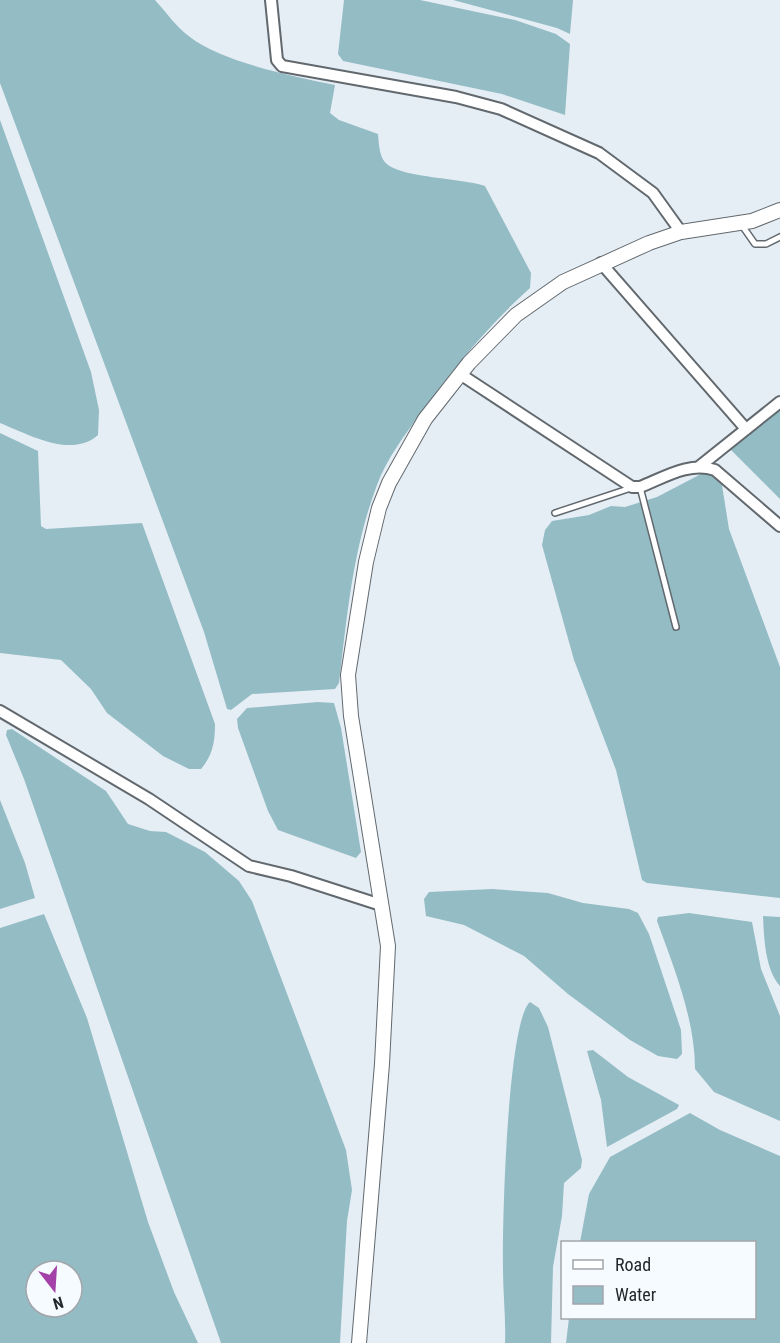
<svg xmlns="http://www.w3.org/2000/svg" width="780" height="1343" font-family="'Roboto Condensed',sans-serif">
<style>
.water{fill:#94bcc5;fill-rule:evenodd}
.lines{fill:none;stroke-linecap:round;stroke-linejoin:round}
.service-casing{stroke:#62696e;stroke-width:8}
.minor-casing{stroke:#62696e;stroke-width:14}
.tertiary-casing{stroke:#62696e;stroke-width:16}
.service{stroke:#fff;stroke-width:5}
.minor{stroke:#fff;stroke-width:10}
.tertiary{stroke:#fff;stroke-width:14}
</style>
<rect width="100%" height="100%" fill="#e6eef5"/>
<g class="water">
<path d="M0 0H155C166 12 177 28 190 37 222 62 295 77 335 85L330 113 339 120 378 134C379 144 379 159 388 165 406 178 461 178 485 186L531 273 530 288C489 325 455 366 422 411 405 435 387 458 377 485 353 548 347 616 339 683L335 689 252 694 231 710 227 709 204 632 0 83Z"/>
<polygon points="344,0 420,0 515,20 556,34 570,44 565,115 502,94 343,61 338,54"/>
<polygon points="453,0 573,0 570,34 557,28"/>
<path d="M0 120 91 372 99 410 98 435C71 459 28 434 0 423Z"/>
<polygon points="780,409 780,499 730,449"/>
<path d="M0 433 38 451 41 526 46 529 142 523 215 724C215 741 213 755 201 769H189L163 756 107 713 91 689 61 660 0 653Z"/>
<polygon points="713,473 721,479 729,529 780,667 780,898 647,883 642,880 616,770 574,660 542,545 545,530 552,521 589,515 611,506 625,507 657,497 701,474"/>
<polygon points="318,702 334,703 341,728 361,852 356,858 278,830 268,811 238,728 237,719 247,708"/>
<polygon points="12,729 106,791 128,824 150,831 166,832 205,852 239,881 252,901 346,1150 352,1190 347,1221 340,1343 221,1343 24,779 6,735 7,730"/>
<polygon points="0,800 25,863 35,898 0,909"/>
<polygon points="492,889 548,893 583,903 629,909 638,913 649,934 681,1030 682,1054 677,1059 658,1056 630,1040 568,994 524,956 464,925 426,916 424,899 429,892"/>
<path d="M689 913 752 922 761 969 780 1016V1121L714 1092 695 1069C695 1019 674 968 657 921L658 917Z"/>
<path d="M44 914 87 1018 148 1222 174 1292 198 1343H0V928ZM36 1271H72V1307H36Z"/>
<path d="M763 916 780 917V986C765 969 764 938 763 916Z"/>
<path d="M530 1002 539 1008 548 1027 582 1160 581 1168 564 1183 562 1216 553 1267 551 1343H505C506 1319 503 1294 503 1269 502 1230 507 1022 530 1002Z"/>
<polygon points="593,1050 628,1077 679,1105 677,1109 607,1147 601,1100 587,1051"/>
<polygon points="690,1113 720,1130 780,1156 780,1343 566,1343 569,1318 754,1318 754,1242 580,1242 589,1194 610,1157"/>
</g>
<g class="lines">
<defs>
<g id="service">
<polyline points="741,224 755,244 766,244 780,237"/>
<polyline points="640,487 676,627"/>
<polyline points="555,513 631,488"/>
</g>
<g id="minor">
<polyline points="271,0 277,60 282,66 456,97 501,109 599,153 653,193 681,232"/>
<polyline points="601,263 746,429"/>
<path d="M460 374 632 487H640C663 478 690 461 715 470L780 526"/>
<polyline points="700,466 780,402"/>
<polyline points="0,711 149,799 249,866 291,876 381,905"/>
</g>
<polyline id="tertiary" points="359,1343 382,1064 388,946 351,716 348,675 366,562 379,508 389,483 425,419 469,363 516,315 563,282 649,243 681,232 752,221 780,210"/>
</defs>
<use href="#service" class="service-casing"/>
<use href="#minor" class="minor-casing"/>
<use href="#tertiary" class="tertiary-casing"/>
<use href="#service" class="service"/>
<use href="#minor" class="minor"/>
<use href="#tertiary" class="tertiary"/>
</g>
<rect x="561" y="1241" width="195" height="78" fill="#f6fbff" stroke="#a2a6aa" stroke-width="1.5"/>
<rect x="573" y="1260" width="30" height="9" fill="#ffffff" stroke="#a2a6aa" stroke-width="1.5"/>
<text x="615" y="1271" font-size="18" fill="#24272a">Road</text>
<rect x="573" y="1286" width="30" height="18" fill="#94bcc5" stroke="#a2a6aa" stroke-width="1.5"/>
<text x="615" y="1301" font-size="18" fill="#24272a">Water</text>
<g transform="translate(54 1289) rotate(163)"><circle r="28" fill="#f6fbff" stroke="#a2a6aa" stroke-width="1.5"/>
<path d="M0-4.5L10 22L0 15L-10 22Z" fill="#a341a8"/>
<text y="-9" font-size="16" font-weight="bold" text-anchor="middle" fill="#24272a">N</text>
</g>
</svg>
